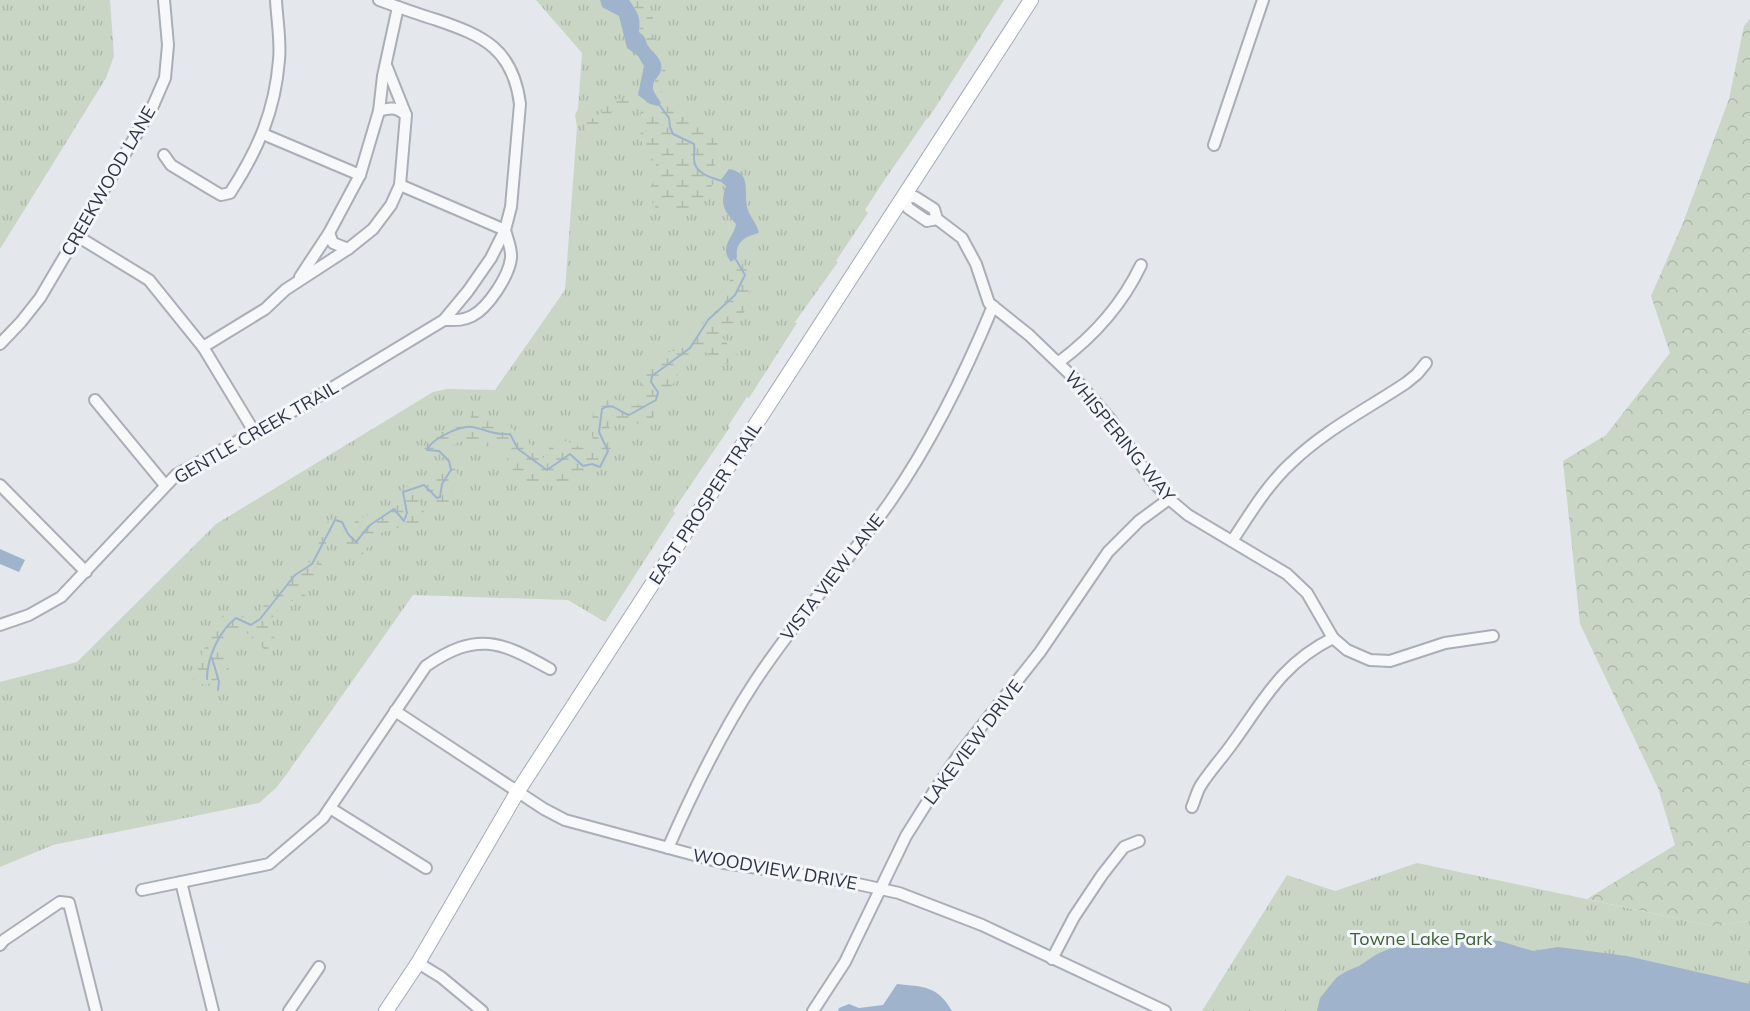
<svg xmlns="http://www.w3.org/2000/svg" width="1750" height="1011" font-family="Mulish,sans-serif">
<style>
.grass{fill:url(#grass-tufts)}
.forest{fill:url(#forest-crowns)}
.wetland{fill:url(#wetland-marsh)}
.water{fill:#9fb4cc}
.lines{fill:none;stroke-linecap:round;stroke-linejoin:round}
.stream{stroke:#9fb4cc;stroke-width:2}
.minor-casing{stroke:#a9aeb7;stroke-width:14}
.major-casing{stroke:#a3abb8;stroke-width:16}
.minor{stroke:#f7f8fa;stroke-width:10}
.major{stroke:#fff;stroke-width:14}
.labels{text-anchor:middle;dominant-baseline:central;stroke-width:6;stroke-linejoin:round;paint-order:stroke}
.street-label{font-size:18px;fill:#2b3445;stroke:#f4f6f9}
.park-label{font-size:18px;fill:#3f6138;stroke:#f4f6f9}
</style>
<defs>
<pattern id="grass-tufts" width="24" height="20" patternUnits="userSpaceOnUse" patternTransform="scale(1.5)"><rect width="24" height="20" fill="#c9d6c5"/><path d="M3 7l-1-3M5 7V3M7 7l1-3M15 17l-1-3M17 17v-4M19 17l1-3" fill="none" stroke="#adb8ab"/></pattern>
<pattern id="forest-crowns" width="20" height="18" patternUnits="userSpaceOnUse" patternTransform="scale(1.5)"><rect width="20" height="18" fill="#c9d6c5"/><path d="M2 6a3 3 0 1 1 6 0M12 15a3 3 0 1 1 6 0" fill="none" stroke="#adb8ab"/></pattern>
<pattern id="wetland-marsh" width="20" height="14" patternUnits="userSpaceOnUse" patternTransform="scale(1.5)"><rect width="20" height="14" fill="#c9d6c5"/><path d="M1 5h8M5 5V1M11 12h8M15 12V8" fill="none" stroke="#adb8ab"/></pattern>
</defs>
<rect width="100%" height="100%" fill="#e4e7ec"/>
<g class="grass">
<polygon points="0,0 110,0 114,56 106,78 0,249"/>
<path d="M536 0H1004L928 119 927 118C906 150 884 179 865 210L868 213 836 261 838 262 795 322 797 323 749 398 747 397 728 426 730 427 673 511 675 513 605 622 568 600 413 595 286 775 276 788 259 803 53 845 0 867V682L77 662 216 524 433 392 447 389 495 390 565 290 577 127 575 115 578 109 582 53Z"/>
<polygon points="1417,863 1712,926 1750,921 1750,1011 1202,1011 1287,875 1335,891"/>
</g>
<polygon class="forest" points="1750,19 1750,921 1712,926 1587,899 1675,845 1658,788 1580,624 1563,461 1606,435 1670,353 1651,296 1683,223 1729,99 1744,26"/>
<g class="wetland">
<path d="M629 0H640L653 18 647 29 653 35 667 64 661 90C665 96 667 96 673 99 685 117 702 129 718 142L714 161 717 175 714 183 702 199 692 202V209C685 213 681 209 673 209 667 209 662 210 657 210 639 184 662 185 655 161 635 151 641 116 642 98L653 105 661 103C654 90 650 86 660 73L654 51 649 47 645 37 640 32 638 13Z"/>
<path d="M639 91 638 95 641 97 612 112 587 137C581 120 587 123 598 115 602 112 606 105 611 100L632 97Z"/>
<path d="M736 253 751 277 749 302 741 319 722 329 720 334 732 350 741 357 742 362 724 364 703 351 698 352 690 362 680 370 673 384 666 394 660 408 652 419 643 425C635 424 626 418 619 418 604 418 612 439 611 447 610 455 605 463 602 469L572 484 559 487 529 482 514 472 503 450C498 448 495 449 490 447 482 445 476 439 467 440 454 442 436 459 423 452L426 444 435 435 431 432H443L469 423 471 416 466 410 469 406 482 415 509 425 517 434 525 436 534 451 543 458 549 453V446C562 431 576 451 592 448L594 444C590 431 591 414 597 401 614 392 625 407 637 406L644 394 641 381C649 368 658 353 674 351L694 326 704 322 724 303 730 289 729 260 731 262 737 257Z"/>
<path d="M446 458H449L461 480 451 491 449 501 443 507C434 505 426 496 426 486L438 477Z"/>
<path d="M413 484 421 492 419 504 424 511 419 523 382 532 362 555C349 557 347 551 342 540L344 529 366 515 372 516 387 511C394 499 399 490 413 484Z"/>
<path d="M332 519 337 521 333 524 331 534 316 562 322 564 324 575 307 587 305 597C289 600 272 611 268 628L276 640 269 650 264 649 246 632C234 634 225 642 220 652L224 653 231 666C222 680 206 688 190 686L198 669 203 651 223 615 237 614 249 619 255 617 266 603 311 561 321 538 323 525Z"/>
</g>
<g class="water">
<path d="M600 0H629C638 13 641 17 639 32 645 36 645 38 647 44 652 53 666 60 660 73 658 78 653 80 653 86 652 91 658 98 661 103L658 106 650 104 638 95 644 66 638 56 627 48 619 16 602 7Z"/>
<path d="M729 169C754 174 742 192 748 210 751 218 757 224 759 233 747 236 735 241 737 257L731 262C718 246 734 238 736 224 723 210 720 204 726 186L720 181Z"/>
<polygon points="0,549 25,560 19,572 0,564"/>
<polygon points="1447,938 1500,941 1533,951 1558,947 1627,956 1750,984 1750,1011 1317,1011 1320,998 1337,977 1347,971 1359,966 1377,954 1389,949"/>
<path d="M897 984C923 987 937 985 952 1011H838L839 1008 849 1004 859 1008 883 1005Z"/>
</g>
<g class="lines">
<g class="stream">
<path d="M658 103 669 118 670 127 673 134 694 144C695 149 694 153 694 159 694 173 711 178 722 181"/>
<polyline points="212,658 219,682 218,690"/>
<path d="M207 679C207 658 219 631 236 618L251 625 260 619 295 575 312 564 335 520 342 522 348 534 356 542 370 525 394 509 404 521 407 513 403 492 424 485 437 498 440 497 442 484 451 470 449 461 439 451 427 450C431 439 461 425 472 427 485 429 496 436 510 434L518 449 547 470 570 454 583 466 592 464 600 467 608 451 599 432 602 409C612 401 619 412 629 415L656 400 658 392 651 382 652 376 690 348 708 320 735 295 745 275 735 258"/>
</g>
<defs>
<g id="minor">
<path d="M379 111C391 107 396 107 406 115"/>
<polyline points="263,134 360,175"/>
<polyline points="1214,145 1263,0"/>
<path d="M164 155 171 165 214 191 221 195 230 193C258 150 275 111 279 60 281 41 277 20 276 0"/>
<polyline points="400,185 505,230"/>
<polyline points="937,219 927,221 908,208 904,197 915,197 934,209 937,219 962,238 976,264 989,303 1029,335 1079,383 1110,419 1151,479 1169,499 1188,515 1287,574 1307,593 1333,638 1347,650 1370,660 1390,661 1445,643 1493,636"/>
<polyline points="329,233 333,243 348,249"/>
<polyline points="77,236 149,280 203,347 255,433"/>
<polyline points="300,277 329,233 360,175 379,111 383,76 398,7"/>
<path d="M444 320C454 320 462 321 472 316 488 308 509 276 511 258 512 249 507 238 505 230"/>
<polyline points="0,344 21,322 40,298 152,108 165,78 168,45 164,0"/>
<polyline points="203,347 265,309 285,290 348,249 373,229 391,205 400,185 406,115 386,65"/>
<path d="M1059 362C1094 336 1122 305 1141 265"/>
<polyline points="95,400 165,485"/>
<polyline points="0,485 86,572"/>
<path d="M1232 541C1250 514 1267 485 1291 463 1325 430 1367 409 1406 383L1417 374 1426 363"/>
<path d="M0 625 29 615 61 597 176 475 302 406 444 320 468 291 491 258 505 230 511 207 520 104C513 49 484 36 437 20 417 14 398 7 379 0"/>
<polyline points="395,711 544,809 565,820 724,863 844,881 899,893 982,925 1165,1011"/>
<path d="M1192 807C1195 800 1197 791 1201 785 1210 771 1222 758 1232 744 1264 700 1281 664 1333 638"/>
<polyline points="330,808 426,868"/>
<path d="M668 848C693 791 720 735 754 683 795 620 846 564 890 502 932 441 965 374 993 306"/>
<polyline points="181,882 213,1011"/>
<path d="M142 890 269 864 323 818 426 666C477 631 500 641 550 669"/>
<polyline points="0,945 4,940 60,902 69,903 96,1011"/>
<polyline points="1052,959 1074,917 1102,875 1124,847 1139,841"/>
<polyline points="418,963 441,977 482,1011"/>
<polyline points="289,1011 319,967"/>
<polyline points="813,1011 845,962 906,836 933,793 958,756 1040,652 1108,552 1139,521 1169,499"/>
</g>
<polyline id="major" points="386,1011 418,963 518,791 1031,0"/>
</defs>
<use href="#minor" class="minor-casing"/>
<use href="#major" class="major-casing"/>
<use href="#minor" class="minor"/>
<use href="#major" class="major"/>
</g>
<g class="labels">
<g class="street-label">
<text transform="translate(108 181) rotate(-60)">CREEKWOOD LANE</text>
<text transform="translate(256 432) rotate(-30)">GENTLE CREEK TRAIL</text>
<text transform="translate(1120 436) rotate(51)">WHISPERING WAY</text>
<text transform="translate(705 503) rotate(-57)">EAST PROSPER TRAIL</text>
<text transform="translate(832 577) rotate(-52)">VISTA VIEW LANE</text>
<text transform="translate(973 742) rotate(-53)">LAKEVIEW DRIVE</text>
<text transform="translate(775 869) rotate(10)">WOODVIEW DRIVE</text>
</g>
<g class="park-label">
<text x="1421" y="938">Towne Lake Park</text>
</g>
</g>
</svg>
